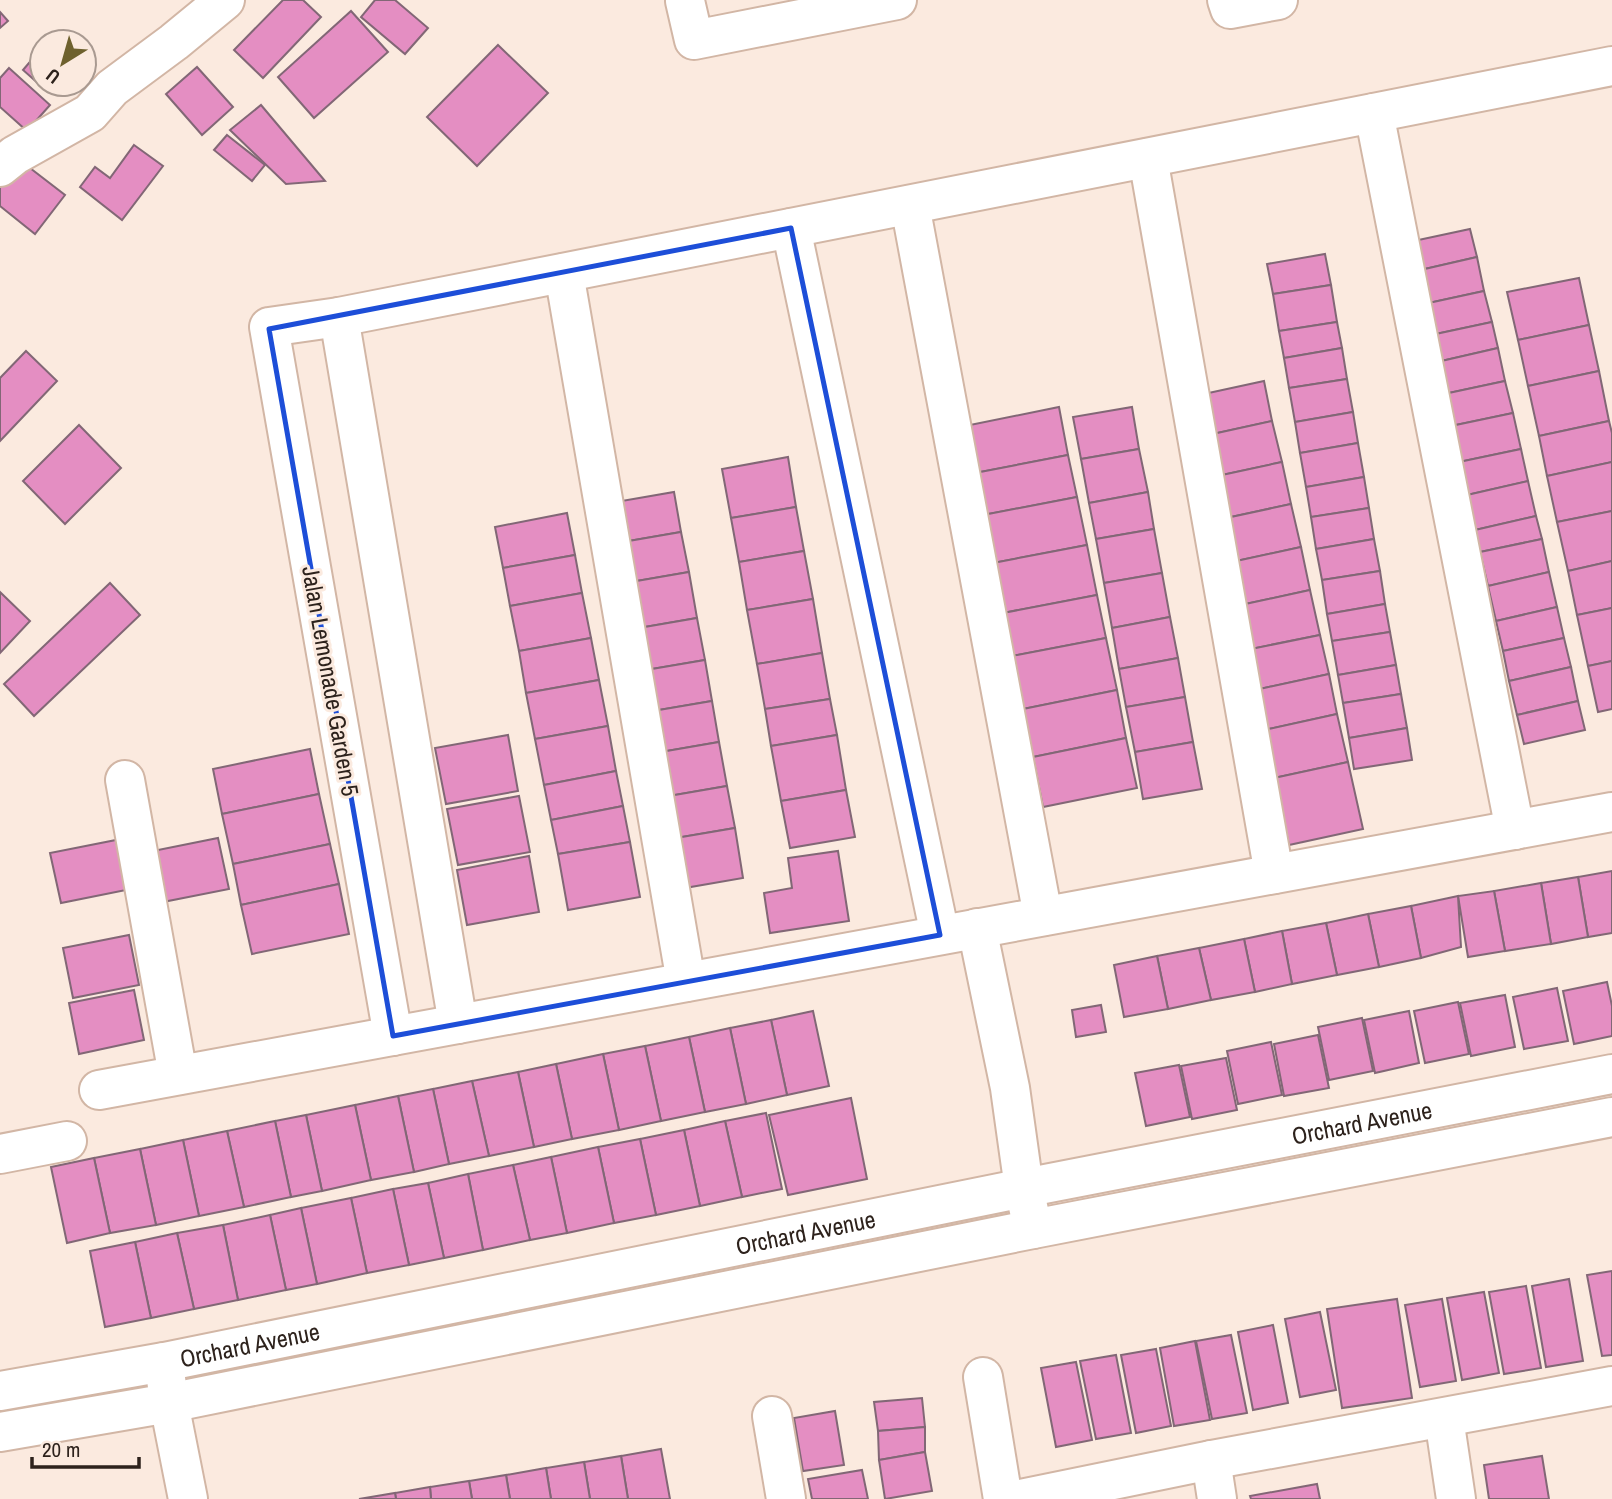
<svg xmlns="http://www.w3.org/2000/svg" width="1612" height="1499" font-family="'Archivo Narrow',sans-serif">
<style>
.building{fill:#e48ec2;stroke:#826776;stroke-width:2}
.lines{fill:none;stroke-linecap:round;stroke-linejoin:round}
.street-casing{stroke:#d2b6a5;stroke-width:42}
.secondary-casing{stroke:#d2b6a5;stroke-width:42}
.street{stroke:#fff;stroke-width:38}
.secondary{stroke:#fff;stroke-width:38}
.marked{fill:none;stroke:#1d4ed8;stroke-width:5;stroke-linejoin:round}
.labels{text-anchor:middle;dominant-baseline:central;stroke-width:6;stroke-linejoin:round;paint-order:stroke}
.street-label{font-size:24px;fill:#2d221c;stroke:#fbeadf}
</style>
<rect width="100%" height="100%" fill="#fbeadf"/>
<g class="building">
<polygon points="283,0 303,0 321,17 263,78 234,50"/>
<polygon points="375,0 395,0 428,28 405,54 361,17"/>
<polygon points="351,11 388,52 314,118 278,77"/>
<polygon points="0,12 8,21 0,28"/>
<polygon points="498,45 548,93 477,166 427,117"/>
<polygon points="40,50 42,84 55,84 48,92 23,70"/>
<polygon points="197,67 233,107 202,135 166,94"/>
<polygon points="9,68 50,105 27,131 0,107 0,78"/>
<polygon points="261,105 325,181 286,184 230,130"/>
<polygon points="227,135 265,165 252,181 214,150"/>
<polygon points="134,145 163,166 122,220 80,187 95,167 110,178"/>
<polygon points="17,158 65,195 35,234 0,206 0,180"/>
<polygon points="1470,229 1477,257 1416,271 1409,242"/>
<polygon points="1325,254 1331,285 1273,294 1267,264"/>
<polygon points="1477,257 1484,291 1424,304 1416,271"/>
<polygon points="1579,278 1589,325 1518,340 1507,292"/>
<polygon points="1331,285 1337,322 1279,331 1273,294"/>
<polygon points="1484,291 1492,322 1431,335 1424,304"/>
<polygon points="1337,322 1342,348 1284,358 1279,331"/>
<polygon points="1492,322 1498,348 1437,362 1431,335"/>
<polygon points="1589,325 1599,371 1528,386 1518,340"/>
<polygon points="1342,348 1347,379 1289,388 1284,358"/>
<polygon points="1498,348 1505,381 1444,394 1437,362"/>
<polygon points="26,351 57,381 0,441 0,378"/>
<polygon points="1599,371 1609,421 1539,436 1528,386"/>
<polygon points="1347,379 1353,412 1295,422 1289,388"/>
<polygon points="1264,381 1272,421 1199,437 1190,397"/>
<polygon points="1505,381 1513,413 1451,426 1444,394"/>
<polygon points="1059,407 1068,455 975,473 965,426"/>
<polygon points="1132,407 1139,449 1081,459 1073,417"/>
<polygon points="1353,412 1358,443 1300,453 1295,422"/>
<polygon points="1513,413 1521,449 1459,462 1451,426"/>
<polygon points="1272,421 1282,462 1208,478 1199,437"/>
<polygon points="1609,421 1612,433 1612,462 1547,476 1539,436"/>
<polygon points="79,425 121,468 65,524 23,481"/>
<polygon points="1358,443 1364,477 1306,487 1300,453"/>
<polygon points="1139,449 1148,492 1089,503 1081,459"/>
<polygon points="1521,449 1528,481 1467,495 1459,462"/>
<polygon points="1068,455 1077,497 983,515 975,473"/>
<polygon points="788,457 796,507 731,518 722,469"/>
<polygon points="1282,462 1291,504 1217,520 1208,478"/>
<polygon points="1612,462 1612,511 1557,522 1547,476"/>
<polygon points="1364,477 1369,508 1311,517 1306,487"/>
<polygon points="1528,481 1536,516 1475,530 1467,495"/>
<polygon points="674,492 681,532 617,543 610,503"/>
<polygon points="1148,492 1154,529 1096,539 1089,503"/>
<polygon points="1077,497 1087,545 993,563 983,515"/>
<polygon points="1291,504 1301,547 1227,563 1217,520"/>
<polygon points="796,507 804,551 739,562 731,518"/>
<polygon points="1369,508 1374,539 1316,549 1311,517"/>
<polygon points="1612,511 1612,561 1568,571 1557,522"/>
<polygon points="567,513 575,555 503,568 495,527"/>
<polygon points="1536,516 1542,539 1480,552 1475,530"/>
<polygon points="1154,529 1162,573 1104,583 1096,539"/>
<polygon points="681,532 689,572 625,583 617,543"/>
<polygon points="1374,539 1380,571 1322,580 1316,549"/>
<polygon points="1542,539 1549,572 1488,586 1480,552"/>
<polygon points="1087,545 1097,595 1003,613 993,563"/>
<polygon points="1301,547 1310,590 1236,606 1227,563"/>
<polygon points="804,551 813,599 747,610 739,562"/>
<polygon points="575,555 582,593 510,606 503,568"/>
<polygon points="1612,561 1612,608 1577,615 1568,571"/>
<polygon points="1380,571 1385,604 1327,614 1322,580"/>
<polygon points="689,572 697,618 633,629 625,583"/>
<polygon points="1549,572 1557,607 1496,621 1488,586"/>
<polygon points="1162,573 1170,617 1112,628 1104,583"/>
<polygon points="110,583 140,615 34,716 4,684"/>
<polygon points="1310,590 1320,635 1246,650 1236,606"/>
<polygon points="0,592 30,621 0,653"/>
<polygon points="582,593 591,638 519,651 510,606"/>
<polygon points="1097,595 1106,638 1012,656 1003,613"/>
<polygon points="813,599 822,653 757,664 747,610"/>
<polygon points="1385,604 1390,632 1332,641 1327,614"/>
<polygon points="1557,607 1564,638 1503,651 1496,621"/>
<polygon points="1612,608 1612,661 1588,666 1577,615"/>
<polygon points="1170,617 1178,658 1119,669 1112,628"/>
<polygon points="697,618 705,660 640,671 633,629"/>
<polygon points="1390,632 1396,665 1338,675 1332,641"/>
<polygon points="1320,635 1329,674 1255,690 1246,650"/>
<polygon points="591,638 599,680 526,693 519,651"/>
<polygon points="1106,638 1117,690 1023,709 1012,656"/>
<polygon points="1564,638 1571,667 1509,681 1503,651"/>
<polygon points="822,653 830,699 765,709 757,664"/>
<polygon points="1178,658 1185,697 1126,707 1119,669"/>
<polygon points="705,660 712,701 647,712 640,671"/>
<polygon points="1612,661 1612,709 1598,712 1588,666"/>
<polygon points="1396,665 1401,694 1343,703 1338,675"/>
<polygon points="1571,667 1578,701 1517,715 1509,681"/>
<polygon points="1329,674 1337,714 1264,730 1255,690"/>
<polygon points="599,680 608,726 535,739 526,693"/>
<polygon points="1117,690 1126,738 1033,757 1023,709"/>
<polygon points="1401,694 1407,728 1349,738 1343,703"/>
<polygon points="1185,697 1193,742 1135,752 1126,707"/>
<polygon points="830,699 837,735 771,746 765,709"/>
<polygon points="712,701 719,742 655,753 647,712"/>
<polygon points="1578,701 1585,730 1524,744 1517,715"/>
<polygon points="1337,714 1348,762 1274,778 1264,730"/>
<polygon points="608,726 616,771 544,785 535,739"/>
<polygon points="1407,728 1412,760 1354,769 1349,738"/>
<polygon points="508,735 518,791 446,804 435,748"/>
<polygon points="837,735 846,790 781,801 771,746"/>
<polygon points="1126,738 1137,788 1043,807 1033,757"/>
<polygon points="719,742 727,786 663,797 655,753"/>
<polygon points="1193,742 1202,789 1143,799 1135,752"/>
<polygon points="310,749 319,794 222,814 213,769"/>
<polygon points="1348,762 1363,829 1289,845 1274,778"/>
<polygon points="616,771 623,806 551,820 544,785"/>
<polygon points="727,786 735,828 670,839 663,797"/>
<polygon points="846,790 855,837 790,848 781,801"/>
<polygon points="319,794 330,844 233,864 222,814"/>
<polygon points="519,796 530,852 458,865 447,809"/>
<polygon points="623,806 630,842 558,854 551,820"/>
<polygon points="735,828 743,878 679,889 670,839"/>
<polygon points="218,838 229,889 163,902 153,851"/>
<polygon points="116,840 126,890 61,903 50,853"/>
<polygon points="630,842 640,897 568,910 558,854"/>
<polygon points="330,844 339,884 241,905 233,864"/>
<polygon points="838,851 849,921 770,933 764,893 792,888 788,858"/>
<polygon points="529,856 539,912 467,925 457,870"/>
<polygon points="1612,871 1612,933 1588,937 1578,877"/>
<polygon points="1578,877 1588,937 1551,944 1541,883"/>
<polygon points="1541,883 1551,944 1505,951 1494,891"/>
<polygon points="339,884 349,934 252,954 241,905"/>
<polygon points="1494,891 1505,951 1468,957 1458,896"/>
<polygon points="1458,896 1461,947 1421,958 1411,906"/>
<polygon points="1411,906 1421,958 1379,967 1368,914"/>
<polygon points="1368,914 1379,967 1337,975 1326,923"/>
<polygon points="1326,923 1337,975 1292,984 1282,931"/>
<polygon points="1282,931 1292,984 1255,992 1244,939"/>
<polygon points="129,935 139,985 73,998 63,948"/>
<polygon points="1244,939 1255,992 1211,1000 1199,948"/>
<polygon points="1199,948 1211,1000 1168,1009 1157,956"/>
<polygon points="1157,956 1168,1009 1124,1017 1114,965"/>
<polygon points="1607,982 1612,1006 1612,1036 1574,1044 1563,991"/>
<polygon points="1557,988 1568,1041 1524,1049 1513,997"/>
<polygon points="134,990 144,1040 79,1054 69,1003"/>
<polygon points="1505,995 1515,1047 1471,1056 1460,1003"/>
<polygon points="1458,1002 1469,1054 1425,1063 1414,1011"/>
<polygon points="1101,1005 1106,1032 1076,1037 1072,1010"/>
<polygon points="813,1011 829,1086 787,1095 771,1020"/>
<polygon points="1409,1011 1419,1063 1375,1073 1364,1020"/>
<polygon points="1362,1018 1373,1071 1329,1080 1318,1027"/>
<polygon points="771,1020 787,1095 746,1104 730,1028"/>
<polygon points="730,1028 746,1104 705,1112 689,1037"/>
<polygon points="1318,1035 1329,1088 1284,1096 1274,1044"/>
<polygon points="689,1037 705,1112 661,1121 645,1046"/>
<polygon points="1271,1042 1282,1095 1238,1104 1227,1051"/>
<polygon points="645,1046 661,1121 619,1130 603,1054"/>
<polygon points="603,1054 619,1130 572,1139 556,1064"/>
<polygon points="1226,1058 1237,1110 1192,1119 1181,1066"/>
<polygon points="556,1064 572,1139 534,1147 518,1072"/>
<polygon points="1179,1065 1190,1117 1146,1126 1135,1073"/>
<polygon points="518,1072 534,1147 489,1156 472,1081"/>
<polygon points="472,1081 489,1156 449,1164 433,1089"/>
<polygon points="433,1089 449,1164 414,1172 398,1096"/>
<polygon points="398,1096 414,1172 371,1180 355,1105"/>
<polygon points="851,1098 867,1179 788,1195 769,1115"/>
<polygon points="355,1105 371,1180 322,1191 306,1115"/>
<polygon points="766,1113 782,1189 742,1197 725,1121"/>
<polygon points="306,1115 322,1191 291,1197 275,1121"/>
<polygon points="275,1121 291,1197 244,1207 227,1131"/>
<polygon points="725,1121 742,1197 700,1206 684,1130"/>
<polygon points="684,1130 700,1206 656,1215 640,1139"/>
<polygon points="227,1131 244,1207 199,1216 183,1140"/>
<polygon points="640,1139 656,1215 614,1223 598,1147"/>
<polygon points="183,1140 199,1216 156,1225 140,1149"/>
<polygon points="598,1147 614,1223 567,1233 551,1157"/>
<polygon points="140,1149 156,1225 110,1233 94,1158"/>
<polygon points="551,1157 567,1233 530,1240 513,1165"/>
<polygon points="94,1158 110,1233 67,1243 51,1167"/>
<polygon points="513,1165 530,1240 483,1250 468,1174"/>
<polygon points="468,1174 483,1250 444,1258 428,1183"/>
<polygon points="428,1183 444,1258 409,1265 393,1189"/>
<polygon points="393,1189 409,1265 367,1273 351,1198"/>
<polygon points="351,1198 367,1273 317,1284 301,1208"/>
<polygon points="301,1208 317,1284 286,1290 270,1215"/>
<polygon points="270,1215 286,1290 238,1300 223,1225"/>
<polygon points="223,1225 238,1300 194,1309 177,1233"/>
<polygon points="177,1233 194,1309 151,1318 135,1242"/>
<polygon points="135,1242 151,1318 105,1327 90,1251"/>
<polygon points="1612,1271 1612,1355 1602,1356 1587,1275"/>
<polygon points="1569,1279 1583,1361 1546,1367 1532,1286"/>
<polygon points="1526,1286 1541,1368 1504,1374 1489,1292"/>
<polygon points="1484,1292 1499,1373 1462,1380 1447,1298"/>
<polygon points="1397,1299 1412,1398 1342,1408 1327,1309"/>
<polygon points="1442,1299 1456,1381 1420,1387 1405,1305"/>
<polygon points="1320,1312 1336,1390 1300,1397 1285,1319"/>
<polygon points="1273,1325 1288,1403 1253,1410 1238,1332"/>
<polygon points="1231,1335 1247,1413 1212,1419 1196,1341"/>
<polygon points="1195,1341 1210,1420 1174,1426 1160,1348"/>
<polygon points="1156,1349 1171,1426 1136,1433 1121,1355"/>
<polygon points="1116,1355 1131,1433 1096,1439 1080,1361"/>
<polygon points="1076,1362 1092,1440 1056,1447 1041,1368"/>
<polygon points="922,1398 925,1427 878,1431 874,1402"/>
<polygon points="835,1411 844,1465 803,1471 794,1418"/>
<polygon points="925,1427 925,1452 879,1460 878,1431"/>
<polygon points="661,1449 670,1499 628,1499 621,1456"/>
<polygon points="925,1452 932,1491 885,1499 879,1460"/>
<polygon points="621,1456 628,1499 590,1499 584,1462"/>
<polygon points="1542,1456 1549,1499 1489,1499 1484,1465"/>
<polygon points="584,1462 590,1499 551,1499 546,1468"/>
<polygon points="546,1468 551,1499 510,1499 506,1475"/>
<polygon points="862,1470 868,1499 812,1499 808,1479"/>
<polygon points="506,1475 510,1499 472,1499 469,1481"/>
<polygon points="469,1481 472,1499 431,1499 430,1487"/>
<polygon points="1317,1484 1320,1499 1251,1499 1250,1496"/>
<polygon points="430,1487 431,1499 396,1499 395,1493"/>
<polygon points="395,1493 396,1499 359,1499"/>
</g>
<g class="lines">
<defs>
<g id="street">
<polyline points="1227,0 1230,9 1278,0"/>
<polyline points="685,1 694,40 897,0"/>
<polyline points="1374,113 1515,830"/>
<polyline points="1148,158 1274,874"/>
<polyline points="0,167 15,155 90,113 112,88 174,42 225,0"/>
<polyline points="910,205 1043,916"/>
<polyline points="791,228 940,935"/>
<polyline points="564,273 686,982"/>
<polyline points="339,317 458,1024"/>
<polyline points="125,780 178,1075"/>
<polyline points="977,928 1010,1088 1024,1188 1033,1229"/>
<polyline points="393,1036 269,327 339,317 1612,66"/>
<polyline points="99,1090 1612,812"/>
<polyline points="0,1154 67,1141"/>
<polyline points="164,1362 169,1403 188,1499"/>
<polyline points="983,1377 1003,1499"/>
<polyline points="772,1416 786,1499"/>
<polyline points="1444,1418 1456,1499"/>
<polyline points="1211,1460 1217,1499"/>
<polyline points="1020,1499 1211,1460 1612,1386"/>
</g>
<g id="secondary">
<path id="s1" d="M0 1391 164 1362 1024 1188 1612 1074"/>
<polyline points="0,1432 169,1403 1033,1229 1612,1117"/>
</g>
</defs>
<use href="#street" class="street-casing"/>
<use href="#secondary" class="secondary-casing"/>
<use href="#street" class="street"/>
<use href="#secondary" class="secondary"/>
</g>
<path class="marked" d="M791 228 940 935 393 1036 269 329Z"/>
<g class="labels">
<g class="street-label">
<text transform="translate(331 681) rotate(80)">Jalan Lemonade Garden 5</text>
<text stroke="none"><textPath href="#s1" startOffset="1388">Orchard Avenue</textPath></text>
<text stroke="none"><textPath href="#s1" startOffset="821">Orchard Avenue</textPath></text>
<text stroke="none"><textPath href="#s1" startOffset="254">Orchard Avenue</textPath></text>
</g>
</g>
<g transform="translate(63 63) rotate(217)"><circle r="33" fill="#fbeadf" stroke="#a99a91" stroke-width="2"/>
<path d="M0-5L12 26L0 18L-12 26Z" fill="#6e612e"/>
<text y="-10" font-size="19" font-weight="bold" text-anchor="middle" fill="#2d221c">U</text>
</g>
<path d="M32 1457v10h107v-10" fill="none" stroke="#2d221c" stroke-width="3.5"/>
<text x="42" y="1457" font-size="21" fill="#2d221c" stroke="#fbeadf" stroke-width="5" paint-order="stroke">20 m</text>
</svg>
